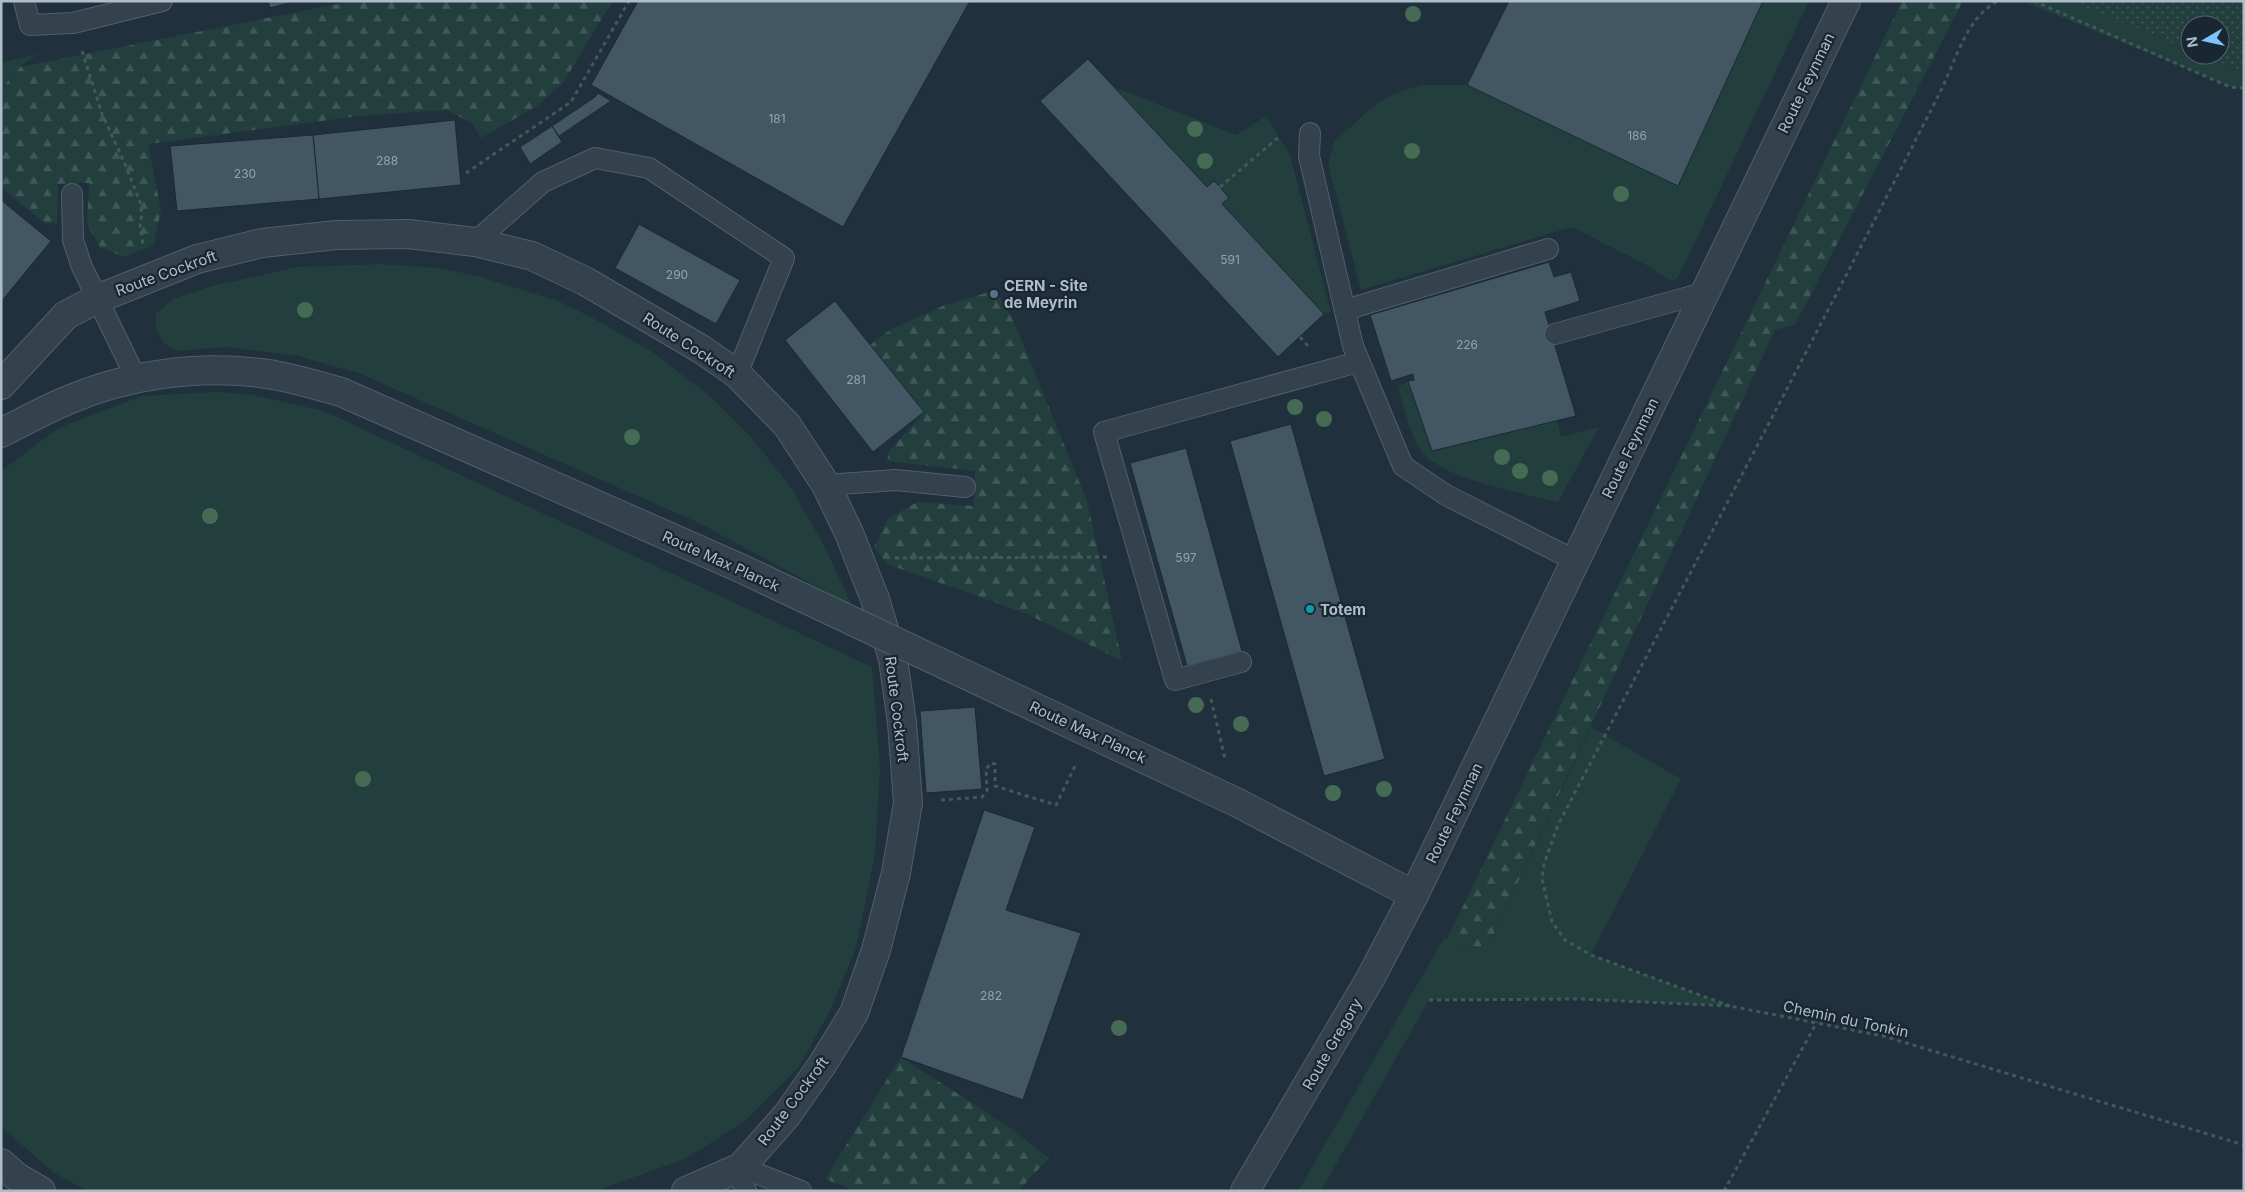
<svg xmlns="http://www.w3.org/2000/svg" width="2245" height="1192" font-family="Inter,sans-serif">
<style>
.green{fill:#223e3d}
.forest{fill:url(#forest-firs)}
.park{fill:url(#park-dots)}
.building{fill:#435664;stroke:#1b2934}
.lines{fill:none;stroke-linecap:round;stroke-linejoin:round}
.service-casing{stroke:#525f6b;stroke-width:22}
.minor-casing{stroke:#525f6b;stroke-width:30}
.path{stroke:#405a59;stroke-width:3;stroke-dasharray:4 4;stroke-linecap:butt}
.service{stroke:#34424d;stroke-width:20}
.minor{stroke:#34424d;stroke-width:28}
.minor-bridge-casing{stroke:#525f6b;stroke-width:30;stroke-linecap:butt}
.minor-bridge{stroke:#34424d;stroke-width:28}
.tree{fill:#456b55}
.service-dot{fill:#5c6f8a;stroke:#192732;stroke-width:2}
.culture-dot{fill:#0f9aa8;stroke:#192732;stroke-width:2}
.labels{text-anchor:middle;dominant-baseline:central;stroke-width:4.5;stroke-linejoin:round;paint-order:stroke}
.number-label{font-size:12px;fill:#94a2b0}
.street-label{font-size:15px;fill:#afbcc9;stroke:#192732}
.poi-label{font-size:15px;font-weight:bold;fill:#afbcc9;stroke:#192732;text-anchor:start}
</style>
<defs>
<pattern id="forest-firs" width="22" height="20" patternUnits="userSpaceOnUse" patternTransform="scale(1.25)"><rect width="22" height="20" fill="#223e3d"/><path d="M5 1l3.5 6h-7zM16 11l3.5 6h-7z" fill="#405858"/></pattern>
<pattern id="park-dots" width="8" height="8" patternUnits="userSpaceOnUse" patternTransform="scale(1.25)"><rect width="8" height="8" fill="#223e3d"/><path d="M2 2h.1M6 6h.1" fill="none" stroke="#405858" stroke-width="1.8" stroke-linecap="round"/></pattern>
</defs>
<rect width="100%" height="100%" fill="#20303d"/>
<g class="green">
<polygon points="1763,1 1809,1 1678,278 1671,281 1650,267 1572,227 1361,290 1328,164 1334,142 1371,108 1391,95 1421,85 1467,85 1678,185"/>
<polygon points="2022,1 2072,1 2190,50 2190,55 2203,55 2244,72 2244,88 2230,87"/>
<polygon points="37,54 20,67 1,89 1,63"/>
<polygon points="1114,87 1236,135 1266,116 1290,155 1331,312 1324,314"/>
<polygon points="381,264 438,268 478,276 558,301 589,316 651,351 711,397 752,438 792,489 826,549 852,606 699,523 358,373 298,356 226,347 177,351 163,343 156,327 156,314 173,299 212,286 298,267"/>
<path d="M1408 381 1432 451 1557 420 1561 437 1599 427 1558 502C1525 494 1446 479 1425 455 1409 437 1405 409 1398 387Z"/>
<polygon points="218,392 253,395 324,411 872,667 880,768 875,854 856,948 830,1011 799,1067 745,1121 687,1158 596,1191 88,1191 54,1173 1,1127 1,471 58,428 142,396"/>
<polygon points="1591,727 1681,779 1591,955 1730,1006 1580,999 1429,1000 1321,1191 1298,1191 1444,938 1460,945 1486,951"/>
</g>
<g class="forest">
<polygon points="353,1 612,1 564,82 537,106 481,138 472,123 446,110 359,116 148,144 161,211 153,246 124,257 100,247 87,224 89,183 58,184 57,223 46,224 1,188 1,89 20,67"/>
<polygon points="1902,1 1963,1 1795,325 1775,330 1486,951 1460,945 1447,939"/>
<polygon points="996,290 1015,324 1087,501 1122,661 1027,614 887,564 874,547 888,519 917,502 974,506 975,471 887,461 889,451 924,412 870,345 891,329 945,305"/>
<polygon points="901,1057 1009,1127 1049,1158 1018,1191 855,1191 825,1179"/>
</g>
<polygon class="park" points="2079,1 2244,1 2244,72 2203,55 2220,55 2220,25 2190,25 2190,50 2078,4"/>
<g class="building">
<polygon points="268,1 296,1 270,8"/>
<polygon points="638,1 970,1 843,227 591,85"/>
<polygon points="1509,1 1763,1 1678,186 1467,85"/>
<polygon points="1088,59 1207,187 1214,181 1220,187 1229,198 1222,204 1324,314 1278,357 1040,101"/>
<polygon points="598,93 611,101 559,136 552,126 595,97"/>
<polygon points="455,120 461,185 319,199 313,135"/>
<polygon points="552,126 562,142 530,164 520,147"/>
<polygon points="313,135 319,199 177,211 170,146"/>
<polygon points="1,200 51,241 1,302"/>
<polygon points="639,224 740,280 716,324 615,268"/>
<polygon points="1549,262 1554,277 1571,272 1580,301 1545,312 1576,416 1432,451 1408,381 1414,380 1413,374 1391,381 1370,315"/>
<polygon points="835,301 924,412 873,452 785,340"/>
<polygon points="1291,424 1385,759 1324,776 1230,441"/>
<polygon points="1186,448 1242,651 1187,666 1130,463"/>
<polygon points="975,707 982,789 926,793 920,711"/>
<polygon points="984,810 1035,827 1006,910 1081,933 1023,1100 901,1057"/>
</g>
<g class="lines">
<defs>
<g id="service">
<polyline points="24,1 30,25 73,23 162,1"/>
<polyline points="1310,133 1309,156 1353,346 1403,466 1446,495 1576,561"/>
<polyline points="72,194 73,240 82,267 136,378"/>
<polyline points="475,242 543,182 595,158 649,168 784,258 737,374"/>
<polyline points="1345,310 1548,249"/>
<polyline points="1555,334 1703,293"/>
<polyline points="826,485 896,480 965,487"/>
<polyline points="1241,662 1175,680 1104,432 1358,362"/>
<polyline points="741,1167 801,1191"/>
<polyline points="737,1169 746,1191"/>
</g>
<g id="minor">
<polyline points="1,385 66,315 97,299 197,259 262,243 337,235 408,234 475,242 532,256 585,281 701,349 737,374 787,425 826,485 849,533 875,599 893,659 902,723 908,803 896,873 876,950 854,1013 822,1065 787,1115 741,1167 686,1191"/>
<path d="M1 433C23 422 44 410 66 401 125 375 196 365 260 373 288 376 315 385 341 392L740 568"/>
<polyline points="1119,747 1236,802 1414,895"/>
<polyline points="1,1163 17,1177 41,1191"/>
<polyline points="1245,1191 1371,977 1414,895 1846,1"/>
</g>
</defs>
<use href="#service" class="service-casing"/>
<use href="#minor" class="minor-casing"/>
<g class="path">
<polyline points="2034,1 2230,87 2244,88"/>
<polyline points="82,51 102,114 125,164 140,202 142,214 140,225 143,245"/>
<polyline points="466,173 571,102 629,1"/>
<polyline points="1220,187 1280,136"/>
<polyline points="1300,337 1308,346"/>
<polyline points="895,558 1109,557"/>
<polyline points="1211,699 1225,759"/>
<polyline points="941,800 982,797 987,791 986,769 991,763 995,764 995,786 1056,805 1076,764"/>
<polyline points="1429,1000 1580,999 1730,1006 1883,1036 2244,1145"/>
<path d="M1730 1006 1591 955 1565 940 1552 922 1542 879 1544 864 1558 825C1675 601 1794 378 1909 153 1920 131 1932 109 1943 86 1957 57 1967 17 1998 1"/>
<polyline points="1724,1191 1817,1022"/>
</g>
<use href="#service" class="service"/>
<use href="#minor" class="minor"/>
<defs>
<polyline id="minor-bridge" points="740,568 1119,747"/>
</defs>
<use href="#minor-bridge" class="minor-bridge-casing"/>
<use href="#minor-bridge" class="minor-bridge"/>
</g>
<g class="tree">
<circle cx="1413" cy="14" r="8"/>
<circle cx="1195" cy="129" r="8"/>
<circle cx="1412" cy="151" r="8"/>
<circle cx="1205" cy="161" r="8"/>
<circle cx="1621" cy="194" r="8"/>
<circle cx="305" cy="310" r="8"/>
<circle cx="1295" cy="407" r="8"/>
<circle cx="1324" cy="419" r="8"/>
<circle cx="632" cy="437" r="8"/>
<circle cx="1502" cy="457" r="8"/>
<circle cx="1520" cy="471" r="8"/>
<circle cx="1550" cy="478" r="8"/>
<circle cx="210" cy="516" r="8"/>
<circle cx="1196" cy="705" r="8"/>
<circle cx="1241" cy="724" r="8"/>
<circle cx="363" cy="779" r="8"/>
<circle cx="1384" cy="789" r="8"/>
<circle cx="1333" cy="793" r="8"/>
<circle cx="1119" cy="1028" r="8"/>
</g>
<circle class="service-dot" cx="994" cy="294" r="5"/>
<circle class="culture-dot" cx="1310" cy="609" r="5"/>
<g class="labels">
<g class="number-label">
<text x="777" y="118">181</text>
<text x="1637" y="135">186</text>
<text x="387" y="160">288</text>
<text x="245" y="173">230</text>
<text x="1230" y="259">591</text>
<text x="677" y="274">290</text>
<text x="1467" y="344">226</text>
<text x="856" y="379">281</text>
<text x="1186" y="557">597</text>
<text x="991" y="995">282</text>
</g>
<g class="street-label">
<text transform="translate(1806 83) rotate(-64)">Route Feynman</text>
<text transform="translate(166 273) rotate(-20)">Route Cockroft</text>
<text transform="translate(689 345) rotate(33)">Route Cockroft</text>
<text transform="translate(1630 448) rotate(-64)">Route Feynman</text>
<text transform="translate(721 561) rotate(24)">Route Max Planck</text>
<text transform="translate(897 709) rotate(83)">Route Cockroft</text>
<text transform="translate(1088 732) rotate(25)">Route Max Planck</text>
<text transform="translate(1454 813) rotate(-64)">Route Feynman</text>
<text transform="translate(1846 1019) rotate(12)">Chemin du Tonkin</text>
<text transform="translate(1332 1044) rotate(-60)">Route Gregory</text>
<text transform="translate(793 1101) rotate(-53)">Route Cockroft</text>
</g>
<g class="poi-label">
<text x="1004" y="285">CERN - Site<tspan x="1004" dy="17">de Meyrin</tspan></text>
<text x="1320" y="609">Totem</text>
</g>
</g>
<rect width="2245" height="1192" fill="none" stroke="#afbcc9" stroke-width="5"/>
<g transform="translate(2205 40) rotate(261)"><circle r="24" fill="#192732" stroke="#55636e"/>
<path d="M0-4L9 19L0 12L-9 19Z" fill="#7ec2ff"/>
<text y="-8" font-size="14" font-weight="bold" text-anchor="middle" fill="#afbcc9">N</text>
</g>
</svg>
